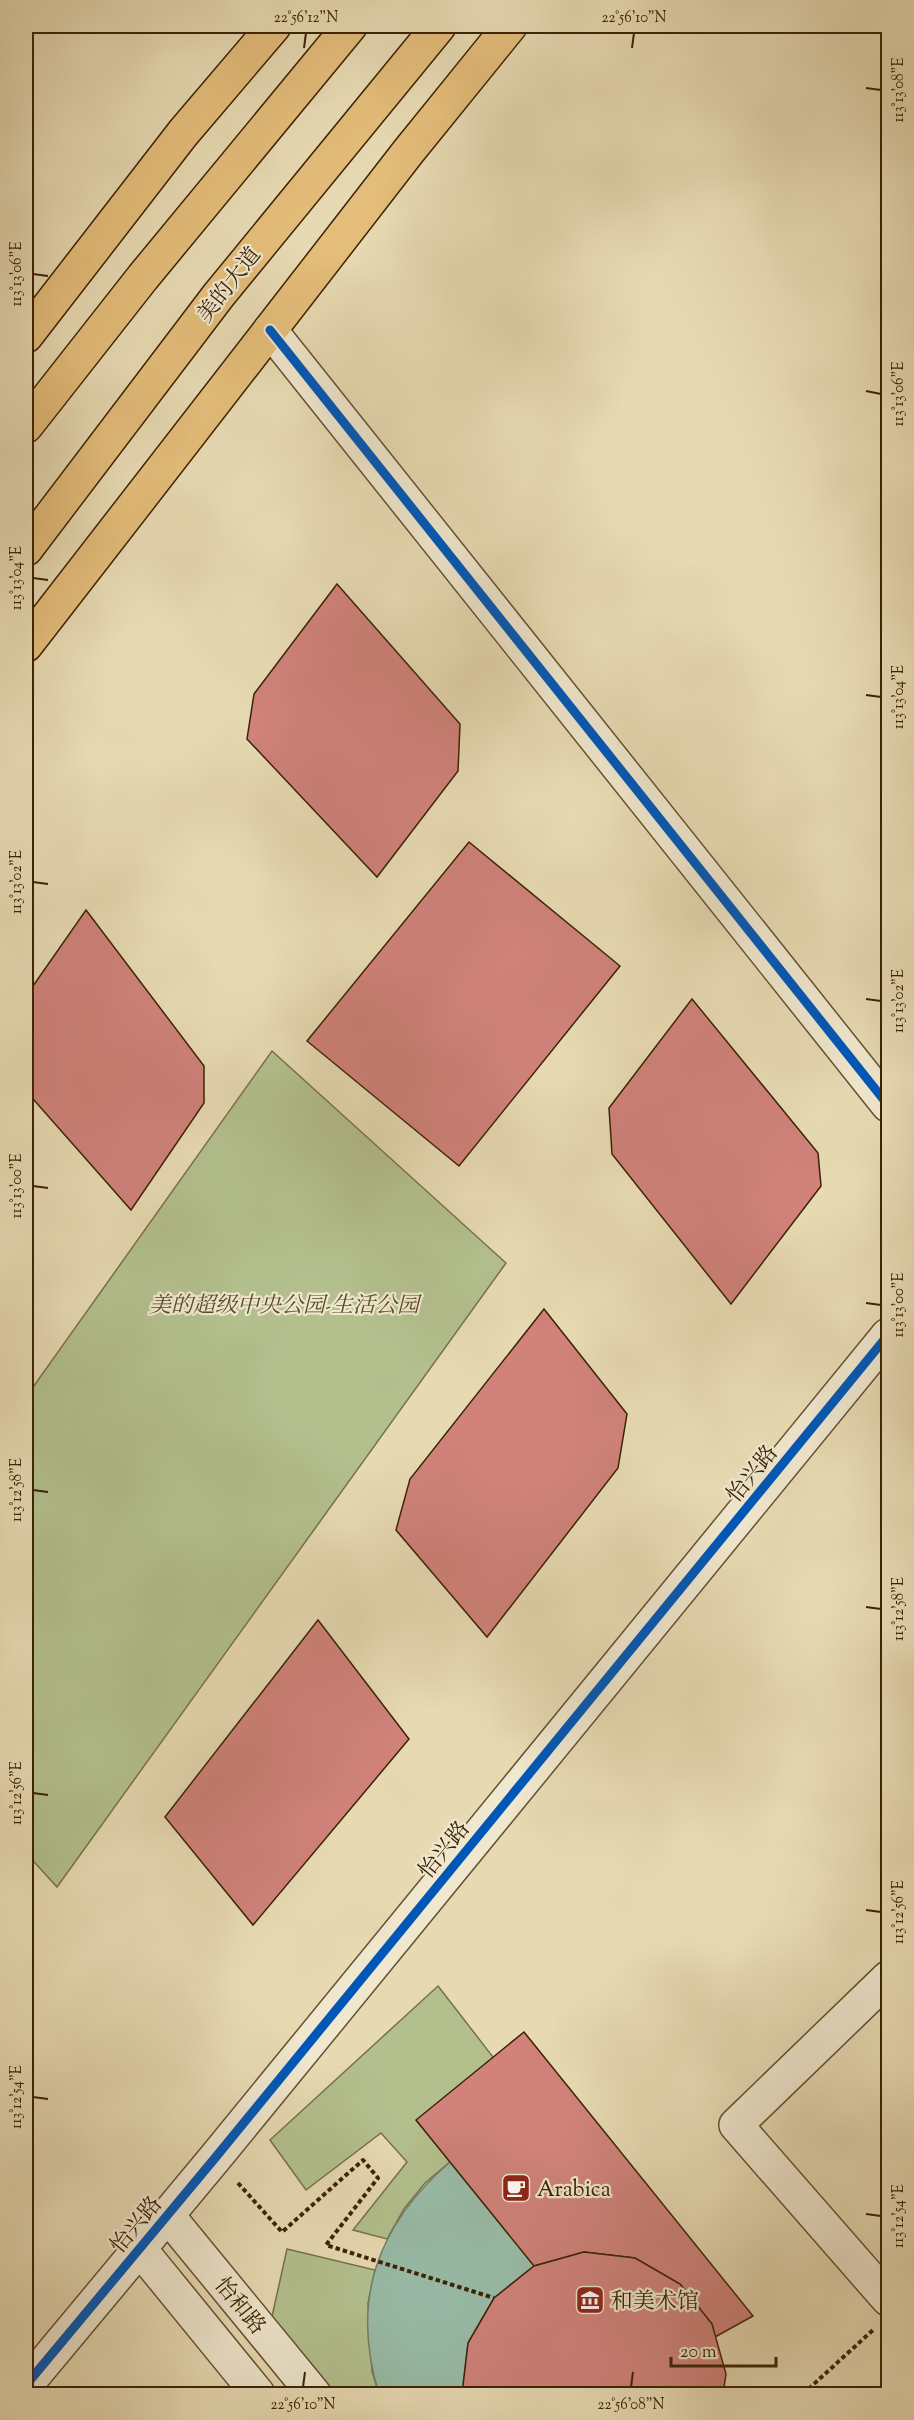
<svg xmlns="http://www.w3.org/2000/svg" width="914" height="2420" font-family="'Sorts Mill Goudy','Noto Serif SC',serif">
<style>
.green{fill:#b3c08e;stroke:#777148;stroke-width:1.5}
.water{fill:#98bba7;stroke:#737e65;stroke-width:1.5}
.building{fill:#d0827b;stroke:#3b2203;stroke-width:1.5}
.lines{fill:none;stroke-linecap:round;stroke-linejoin:round}
.minor-casing{stroke:#66502f;stroke-width:36}
.major-casing{stroke:#3b2203;stroke-width:36}
.path{stroke:#3b2203;stroke-width:4;stroke-dasharray:4.5 3;stroke-linecap:butt}
.minor{stroke:#efe7ce;stroke-width:33}
.major{stroke:#e4bd7a;stroke-width:33}
.cycleway-casing{stroke:#efe7ce;stroke-width:13}
.cycleway{stroke:#0057b8;stroke-width:9}
.ticks{fill:none;stroke:#3b2203;stroke-width:2}
.labels{text-anchor:middle;stroke-width:4.5;stroke-linejoin:round;paint-order:stroke}
.street-label{font-size:22px;fill:#3b2203;stroke:#efe7ce}
.park-label{font-size:22px;font-style:italic;fill:#594a26;stroke:#efe7ce}
.poi-label{font-size:22px;fill:#3b2203;stroke:#efe7ce;text-anchor:start}
.neatline{fill:none;stroke:#3b2203;stroke-width:2}
.ticks-label{font-size:15px;text-anchor:middle;fill:#3b2203}
</style>
<rect width="100%" height="100%" fill="#e7dab3"/>
<filter id="stains"><feTurbulence type="fractalNoise" baseFrequency=".00333" numOctaves="4"/><feColorMatrix values="0 0 0 0 .2 0 0 0 0 .09 0 0 0 0 .02 0 0 0 .5 -.17"/></filter>
<radialGradient id="worn" r=".72"><stop offset=".6" stop-color="#630" stop-opacity="0"/><stop offset="1" stop-color="#630" stop-opacity=".3"/></radialGradient>
<g class="green">
<polygon points="272,1051 506,1263 57,1887 26,1853 26,1397"/>
<polygon points="438,1986 493,2057 451,2161 425,2183 404,2209 387,2239 353,2230 407,2162 381,2133 306,2190 270,2140"/>
<polygon points="287,2249 375,2270 368,2303 372,2371 379,2394 329,2394 271,2321"/>
</g>
<path class="water" d="M 451,2161 L 534,2266 L 494,2298 L 468,2343 L 462,2394 L 379,2394 C 350,2300 377,2225 451,2161 Z"/>
<g class="building">
<polygon points="337,584 460,724 458,771 377,877 247,739 254,694"/>
<polygon points="469,842 620,966 459,1166 307,1041"/>
<polygon points="86,910 204,1066 204,1103 131,1210 26,1091 26,996"/>
<polygon points="692,999 818,1153 821,1186 731,1304 612,1154 609,1108"/>
<polygon points="544,1309 627,1414 618,1468 487,1637 396,1530 410,1479"/>
<polygon points="318,1620 409,1739 253,1925 165,1817"/>
<polygon points="524,2032 753,2316 715,2337 712,2324 680,2284 635,2258 584,2252 534,2266 416,2120"/>
<polygon points="584,2252 635,2258 680,2284 712,2324 726,2374 723,2394 462,2394 468,2343 494,2298 534,2266"/>
</g>
<g class="lines">
<g class="minor-casing">
<g id="minor">
<polyline points="270,330 888,1105"/>
<polyline points="888,1978 736,2125 888,2299"/>
<polyline points="168,2216 314,2394"/>
<polyline points="139,2248 258,2394"/>
<polyline points="26,2385 215,2158 888,1335"/>
</g>
</g>
<g class="major-casing">
<g id="major">
<polyline points="26,336 183,133 274,26"/>
<polyline points="26,426 143,277 350,26"/>
<polyline points="26,549 218,296 439,26"/>
<polyline points="26,645 408,152 510,26"/>
</g>
</g>
<g class="path">
<polyline points="238,2183 282,2232 363,2160 378,2178 326,2245 494,2298"/>
<polyline points="803,2394 873,2330"/>
</g>
<use href="#minor" class="minor"/>
<use href="#major" class="major"/>
<g class="cycleway-casing">
<g id="cycleway">
<polyline points="270,330 888,1105"/>
<polyline points="26,2385 215,2158 888,1335"/>
</g>
</g>
<use href="#cycleway" class="cycleway"/>
</g>
<path class="ticks" d="M 304,48 L 306,33M 632,48 L 634,33M 866,88 L 881,90M 33,274 L 48,276M 866,391 L 881,394M 33,578 L 48,580M 866,695 L 881,697M 33,882 L 48,884M 866,999 L 881,1001M 33,1186 L 48,1188M 866,1303 L 881,1305M 33,1490 L 48,1492M 866,1607 L 881,1609M 33,1793 L 48,1795M 866,1910 L 881,1912M 33,2097 L 48,2099M 866,2214 L 881,2216M 303,2387 L 305,2372M 631,2387 L 633,2372"/>
<defs>
<g id="cafe-square" transform="scale(1.5)"><rect x="-9" y="-9" width="18" height="18" rx="4" fill="#8f2418" stroke="#efe7ce"/><path d="M-5.5-4.5H6V0H3Q3 3.5 0 3.5H-2.5Q-5.5 3.5-5.5 0ZM3-3.2v2h1.7v-2ZM-6 4.5H4V6H-6Z" fill="#fff"/></g>
<g id="museum-square" transform="scale(1.5)"><rect x="-9" y="-9" width="18" height="18" rx="4" fill="#8f2418" stroke="#efe7ce"/><path d="M0-6L6-3V-2H-6V-3ZM-5-1h2V3h-2ZM-1-1h2V3h-2ZM3-1h2V3H3ZM-6 4H6V6H-6Z" fill="#fff"/></g>
</defs>
<g fill-rule="evenodd">
<use href="#cafe-square" x="516" y="2188"/>
<use href="#museum-square" x="590" y="2300"/>
</g>
<g class="labels">
<g class="street-label">
<text transform="translate(228 284) rotate(-52)" y="8">美的大道</text>
<text transform="translate(751 1473) rotate(-51)" y="8">怡兴路</text>
<text transform="translate(443 1849) rotate(-51)" y="8">怡兴路</text>
<text transform="translate(135 2224) rotate(-50)" y="8">怡兴路</text>
<text transform="translate(241 2305) rotate(51)" y="8">怡和路</text>
</g>
<g class="park-label">
<text x="284" y="1312">美的超级中央公园-生活公园</text>
</g>
<g class="poi-label">
<text x="537" y="2196">Arabica</text>
<text x="611" y="2308">和美术馆</text>
</g>
</g>
<rect width="914" height="2420" fill="none" stroke="#e7dab3" stroke-width="66"/>
<path d="M671 2357v9h105v-9" fill="none" stroke="#3b2203" stroke-width="3"/>
<text x="680" y="2357" font-size="18" fill="#3b2203" stroke="#efe7ce" stroke-width="4.5" paint-order="stroke">20 m</text>
<rect x="33" y="33" width="848" height="2354" class="neatline"/>
<g class="ticks-label">
<text x="306" y="22">22°56'12"N</text>
<text x="634" y="22">22°56'10"N</text>
<text transform="translate(898 90) rotate(-90)" y="5">113°13'08"E</text>
<text transform="translate(16 274) rotate(-90)" y="5">113°13'06"E</text>
<text transform="translate(898 394) rotate(-90)" y="5">113°13'06"E</text>
<text transform="translate(16 578) rotate(-90)" y="5">113°13'04"E</text>
<text transform="translate(898 697) rotate(-90)" y="5">113°13'04"E</text>
<text transform="translate(16 882) rotate(-90)" y="5">113°13'02"E</text>
<text transform="translate(898 1001) rotate(-90)" y="5">113°13'02"E</text>
<text transform="translate(16 1186) rotate(-90)" y="5">113°13'00"E</text>
<text transform="translate(898 1305) rotate(-90)" y="5">113°13'00"E</text>
<text transform="translate(16 1490) rotate(-90)" y="5">113°12'58"E</text>
<text transform="translate(898 1609) rotate(-90)" y="5">113°12'58"E</text>
<text transform="translate(16 1793) rotate(-90)" y="5">113°12'56"E</text>
<text transform="translate(898 1912) rotate(-90)" y="5">113°12'56"E</text>
<text transform="translate(16 2097) rotate(-90)" y="5">113°12'54"E</text>
<text transform="translate(898 2216) rotate(-90)" y="5">113°12'54"E</text>
<text x="303" y="2409">22°56'10"N</text>
<text x="631" y="2409">22°56'08"N</text>
</g>
<rect width="100%" height="100%" filter="url(#stains)"/>
<rect width="100%" height="100%" fill="url(#worn)"/>
</svg>
